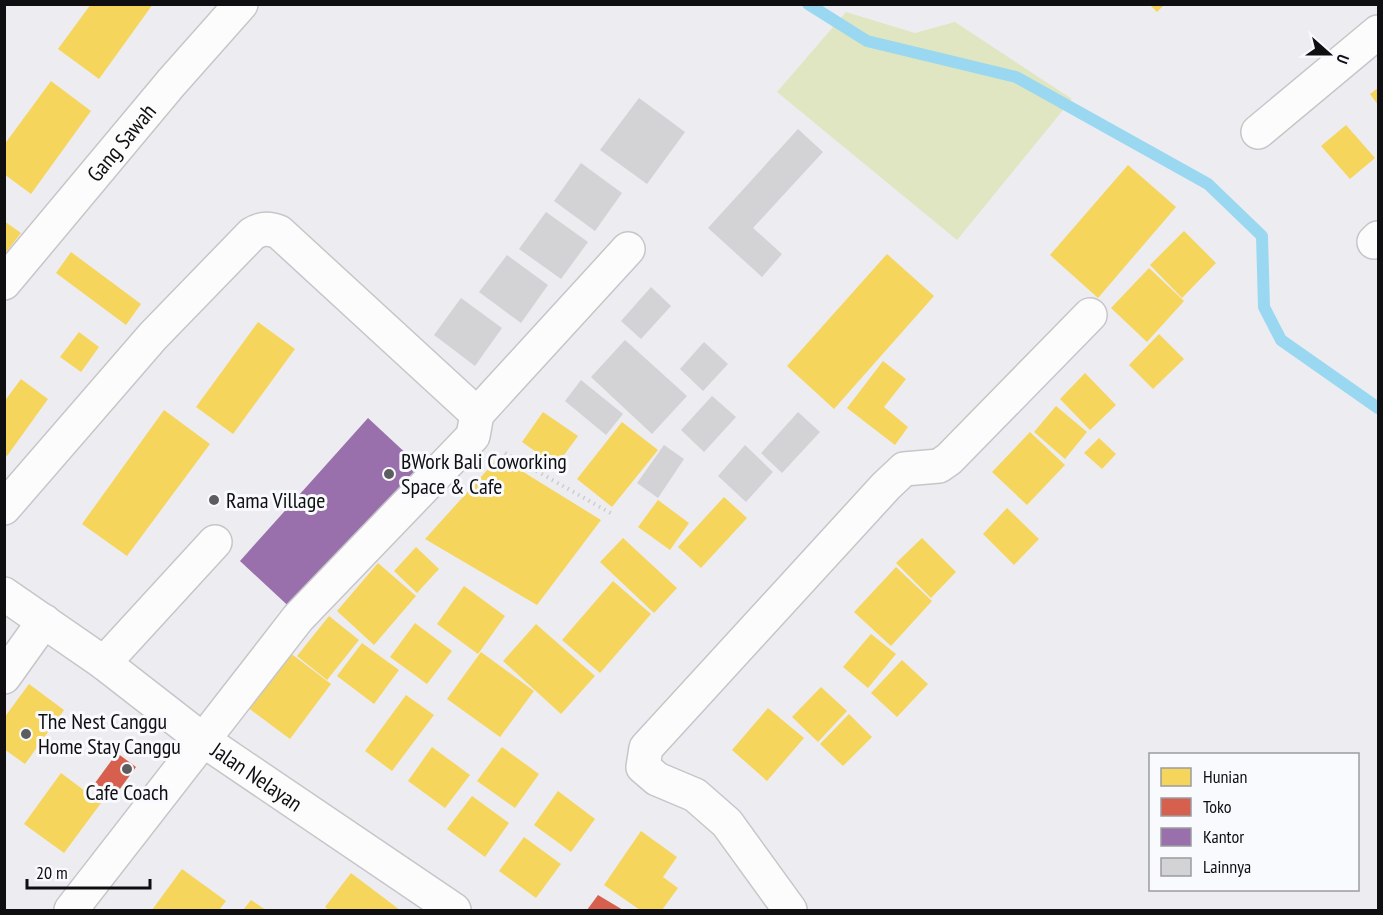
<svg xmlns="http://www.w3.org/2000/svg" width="1383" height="915" font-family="'PT Sans Narrow',sans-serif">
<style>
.green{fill:#e0e6c1}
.homes{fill:#f6d55c}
.shops{fill:#d6604d}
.offices{fill:#9970ab}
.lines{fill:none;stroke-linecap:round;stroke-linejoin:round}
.stream{stroke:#9ad8f1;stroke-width:12}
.building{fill:#d3d3d5}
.minor-casing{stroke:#c6c6c9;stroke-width:36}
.path{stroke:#cdcdcd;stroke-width:4;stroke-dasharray:1.5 4.5;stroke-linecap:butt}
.minor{stroke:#fcfcfd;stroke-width:33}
.poi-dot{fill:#5d5d5f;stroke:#f9fafe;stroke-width:2}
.labels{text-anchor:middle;stroke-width:6;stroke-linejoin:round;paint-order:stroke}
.street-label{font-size:22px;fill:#0f0f11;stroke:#f9fafe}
.poi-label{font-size:22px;fill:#0f0f11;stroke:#f9fafe;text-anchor:start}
</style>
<rect width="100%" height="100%" fill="#ededf1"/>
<polygon class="green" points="846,12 915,33 955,22 1072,99 957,240 777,92"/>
<g class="homes">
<polygon points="91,4 153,4 99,79 58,49"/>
<polygon points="1149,4 1165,4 1157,12"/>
<polygon points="51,81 91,111 31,194 4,174 4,145"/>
<polygon points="1378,88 1378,105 1370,94"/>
<polygon points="1346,125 1375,158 1350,179 1321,146"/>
<polygon points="1128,165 1176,207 1098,298 1050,255"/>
<polygon points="4,221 21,233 4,255"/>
<polygon points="1184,231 1216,263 1182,298 1150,265"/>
<polygon points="71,252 141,304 126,325 56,273"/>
<polygon points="887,254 934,296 834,409 787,366"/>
<polygon points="1149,268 1184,301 1147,342 1111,308"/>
<polygon points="258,322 295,349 233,434 196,407"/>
<polygon points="79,332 99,347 81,372 60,357"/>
<polygon points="1159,334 1184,359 1153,389 1129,365"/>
<polygon points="883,361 906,379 884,407 908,427 895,445 847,408"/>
<polygon points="1085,373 1116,405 1090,430 1060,399"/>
<polygon points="21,379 48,399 7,456 4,454 4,402"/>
<polygon points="1056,406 1087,432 1065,459 1034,432"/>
<polygon points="164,410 210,444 127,556 82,524"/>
<polygon points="543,412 578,436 556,466 522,442"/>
<polygon points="622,422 658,450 612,507 577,479"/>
<polygon points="1030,432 1065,465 1027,505 992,472"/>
<polygon points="1099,438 1116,454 1102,469 1084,453"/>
<polygon points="499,457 601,520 537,605 425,539"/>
<polygon points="724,497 747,518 701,568 678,547"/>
<polygon points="658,500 689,523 670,550 638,527"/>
<polygon points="1007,508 1039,539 1014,565 983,534"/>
<polygon points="623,538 677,588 654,613 600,562"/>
<polygon points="922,538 956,572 931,598 896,563"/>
<polygon points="416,547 439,569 417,593 394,571"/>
<polygon points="378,563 416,596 374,645 337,611"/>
<polygon points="896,567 932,601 891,646 854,612"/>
<polygon points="613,581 651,614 600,673 562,640"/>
<polygon points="464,586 505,616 478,654 437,624"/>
<polygon points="329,616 359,640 327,680 297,656"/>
<polygon points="415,623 452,651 427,684 390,657"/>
<polygon points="536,624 595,676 561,714 503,661"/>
<polygon points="871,634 896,654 868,688 843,667"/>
<polygon points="362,643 399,670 374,704 337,676"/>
<polygon points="289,652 331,684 290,739 247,707"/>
<polygon points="481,652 534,691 500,737 447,699"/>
<polygon points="902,660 928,684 897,717 871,693"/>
<polygon points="29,684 64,710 25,764 4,749 4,718"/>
<polygon points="821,687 847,711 818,742 792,717"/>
<polygon points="406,695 434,715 392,771 365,751"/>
<polygon points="768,708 804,738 767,781 732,750"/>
<polygon points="849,714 872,737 843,766 820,744"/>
<polygon points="432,747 470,775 445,808 408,781"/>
<polygon points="502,747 539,774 515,808 477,781"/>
<polygon points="61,773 101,803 64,853 24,824"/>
<polygon points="558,791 595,819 571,852 534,825"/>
<polygon points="472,796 509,823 485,857 447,829"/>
<polygon points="641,831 677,857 663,877 678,888 662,910 640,910 604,885"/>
<polygon points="524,837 561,864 536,898 499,871"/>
<polygon points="182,869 226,901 219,910 152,910"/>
<polygon points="351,873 400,910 329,910 325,907"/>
<polygon points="251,900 266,910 243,910"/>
</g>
<g class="shops">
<polygon points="117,753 136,767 114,797 95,783"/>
<polygon points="598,895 623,910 587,910"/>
</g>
<polygon class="offices" points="368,418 425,471 297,614 240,561"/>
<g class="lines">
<polyline class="stream" points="808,4 867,41 1016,77 1208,184 1262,236 1264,307 1281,340 1378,408"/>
</g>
<g class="building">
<polygon points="639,98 685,132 647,184 600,150"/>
<polygon points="798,129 823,152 753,228 782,254 762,277 708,228"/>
<polygon points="581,163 622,193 595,231 554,201"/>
<polygon points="546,212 588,242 561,279 519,249"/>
<polygon points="507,255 548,285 521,323 479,292"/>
<polygon points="651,287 671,306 641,339 621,321"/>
<polygon points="461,298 502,328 475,366 434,335"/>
<polygon points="625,340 687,396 652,434 591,377"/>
<polygon points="704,342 728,364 703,391 680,369"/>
<polygon points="581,380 623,414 606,435 565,401"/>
<polygon points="712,396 736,417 704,452 681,430"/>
<polygon points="798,412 820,432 782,473 761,453"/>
<polygon points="664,445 684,459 658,498 637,483"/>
<polygon points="745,445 773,472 746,502 718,476"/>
</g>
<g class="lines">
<g class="minor-casing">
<g id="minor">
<polyline points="1258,132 1378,32"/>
<polyline points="1374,242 1378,238"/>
<path id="s1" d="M 4,283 L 171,83 L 241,4"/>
<path d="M 4,508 L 153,336 L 252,234 C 261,228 269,228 279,232 L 477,414"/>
<path id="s2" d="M 4,594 L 104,663 L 203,740 L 454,910"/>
<polyline points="104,663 215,542"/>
<polyline points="4,677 44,621"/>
<polyline points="71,910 298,618 473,436 477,414 628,249"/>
<polyline points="790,910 727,823 695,795 657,779 643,767 646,748 886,486 904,469 939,466 949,459 1090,315"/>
</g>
</g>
<polyline class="path" points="505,453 614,515"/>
<use href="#minor" class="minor"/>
</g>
<g class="poi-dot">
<circle cx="389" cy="474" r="6"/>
<circle cx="214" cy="500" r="6"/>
<circle cx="26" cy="734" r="6"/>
<circle cx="127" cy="769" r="6"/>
</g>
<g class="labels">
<g class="street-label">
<text dy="8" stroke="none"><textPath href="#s1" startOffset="183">Gang Sawah</textPath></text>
<text dy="8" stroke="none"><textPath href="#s2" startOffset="312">Jalan Nelayan</textPath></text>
</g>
<g class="poi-label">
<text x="401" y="469">BWork Bali Coworking<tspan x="401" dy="25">Space &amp; Cafe</tspan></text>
<text x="226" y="508">Rama Village</text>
<text x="38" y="729">The Nest Canggu<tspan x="38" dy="25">Home Stay Canggu</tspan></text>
<text x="127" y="800" text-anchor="middle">Cafe Coach</text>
</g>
</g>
<rect width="1383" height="915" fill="none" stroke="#0f0f11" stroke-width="12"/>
<rect x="1149" y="753" width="210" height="138" fill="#f9fafe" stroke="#9b9c9f" stroke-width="1.5"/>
<rect x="1161" y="768" width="30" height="18" fill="#f6d55c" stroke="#9b9c9f" stroke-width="1.5"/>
<text x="1203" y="783" font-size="18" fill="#0f0f11">Hunian</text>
<rect x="1161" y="798" width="30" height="18" fill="#d6604d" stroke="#9b9c9f" stroke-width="1.5"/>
<text x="1203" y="813" font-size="18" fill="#0f0f11">Toko</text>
<rect x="1161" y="828" width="30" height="18" fill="#9970ab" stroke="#9b9c9f" stroke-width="1.5"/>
<text x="1203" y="843" font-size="18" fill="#0f0f11">Kantor</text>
<rect x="1161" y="858" width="30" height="18" fill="#d3d3d5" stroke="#9b9c9f" stroke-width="1.5"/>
<text x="1203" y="873" font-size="18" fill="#0f0f11">Lainnya</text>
<g transform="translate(1329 54) rotate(111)" stroke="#f9fafe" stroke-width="4.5" paint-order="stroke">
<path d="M0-4.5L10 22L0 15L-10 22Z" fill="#0f0f11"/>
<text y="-9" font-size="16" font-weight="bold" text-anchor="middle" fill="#0f0f11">U</text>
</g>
<path d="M27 879v9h123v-9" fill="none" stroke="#0f0f11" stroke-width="3"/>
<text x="36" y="879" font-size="18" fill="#0f0f11" stroke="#f9fafe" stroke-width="4.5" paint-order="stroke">20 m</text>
</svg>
